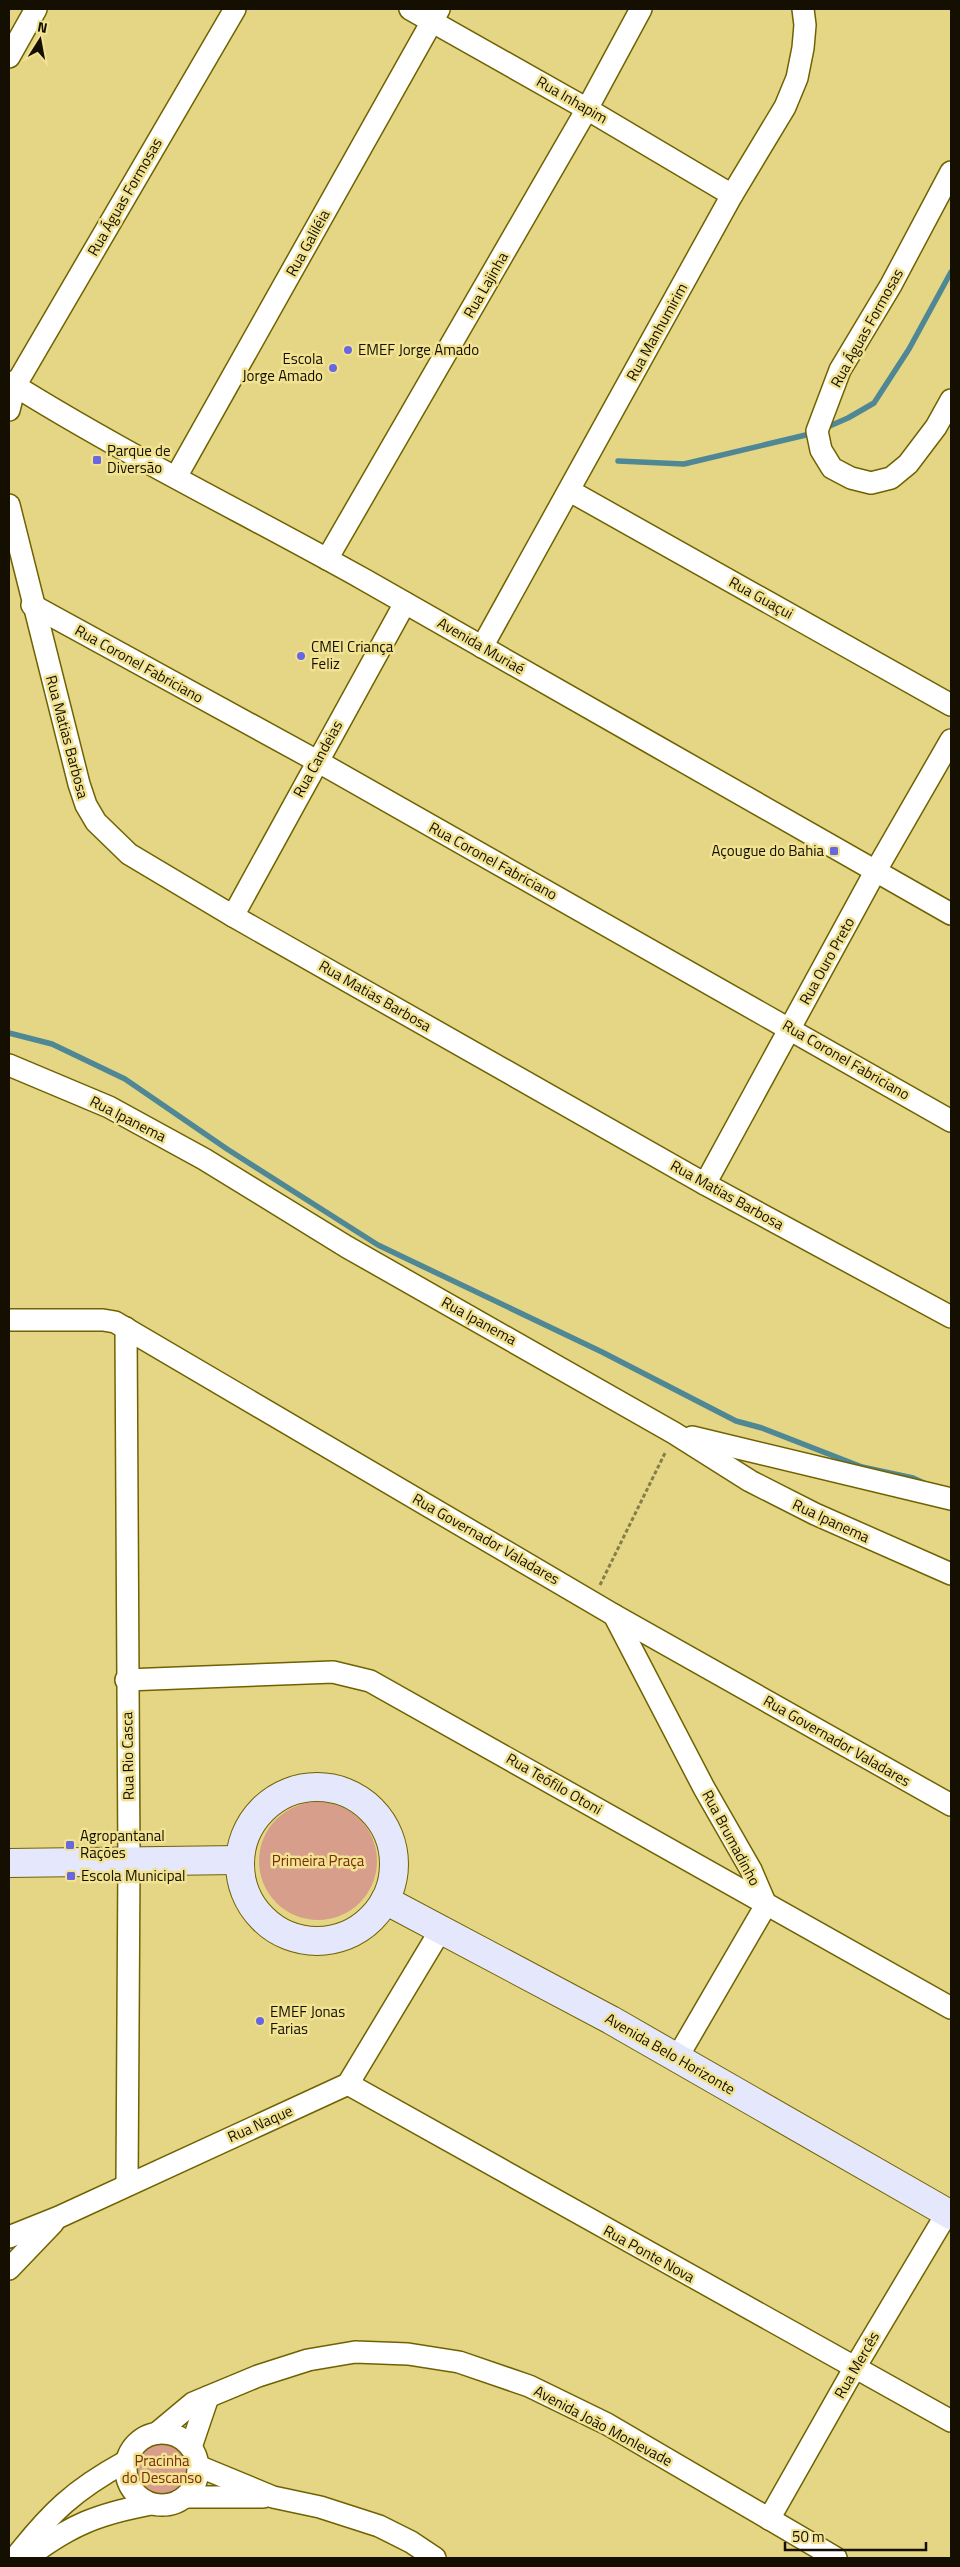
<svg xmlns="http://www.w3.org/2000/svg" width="960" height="2567" font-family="'Titillium Web',sans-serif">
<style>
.green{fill:#d79e8b}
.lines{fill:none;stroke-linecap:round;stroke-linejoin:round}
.stream{stroke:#508794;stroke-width:5.5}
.street-casing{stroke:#706200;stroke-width:24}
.secondary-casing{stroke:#706200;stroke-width:30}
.path{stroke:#877d49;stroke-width:3;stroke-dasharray:4 2.5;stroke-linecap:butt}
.street{stroke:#fff;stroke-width:21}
.secondary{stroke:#e5e7fd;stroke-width:28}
.poi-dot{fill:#6867e0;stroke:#f1e392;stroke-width:2}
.labels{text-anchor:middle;stroke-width:5;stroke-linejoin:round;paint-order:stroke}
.street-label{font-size:15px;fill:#140f00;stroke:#f1e392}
.poi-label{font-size:15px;fill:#140f00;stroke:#f1e392;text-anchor:start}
.park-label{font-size:15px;fill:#7a2b0b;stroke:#f1e392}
</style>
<rect width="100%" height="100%" fill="#e4d685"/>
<g class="green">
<circle cx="318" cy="1861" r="59"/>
<circle cx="162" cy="2469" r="29"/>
</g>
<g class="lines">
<g class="stream">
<polyline points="825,428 848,418 874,403 909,349 951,272"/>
<polyline points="618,461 684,464 810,434"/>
<polyline points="9,1033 52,1044 125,1079 227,1149 378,1245 602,1352 736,1421 762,1428 862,1467 913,1478 924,1483"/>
</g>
<g class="street-casing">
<g id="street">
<polyline points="410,9 587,109 732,195"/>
<polyline points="9,57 36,9"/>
<polyline points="951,172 891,285 840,370 817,431 821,450 832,468 851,478 871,483 891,478 908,464 936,427 951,400"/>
<path d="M 9,382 C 124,454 247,514 365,580 C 561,690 755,804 951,914"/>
<polyline points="9,410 15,386 235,9"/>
<polyline points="176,477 439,9"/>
<polyline points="570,491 951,705"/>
<polyline points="9,505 79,784 86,805 96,822 129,854 233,916 705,1184 951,1317"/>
<polyline points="327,559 587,109 641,9"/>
<polyline points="32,605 317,761 951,1121"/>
<polyline points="482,647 732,195 785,107 797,78 803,48 805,25 803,9"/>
<polyline points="233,916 405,603"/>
<polyline points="9,1065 109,1107 204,1159 347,1247 674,1433 750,1481 815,1514 951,1574"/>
<polyline points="705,1184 875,872 951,740"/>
<polyline points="9,1320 103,1320 115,1322 614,1615 951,1805"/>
<polyline points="126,1328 129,1862 127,2185"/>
<polyline points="692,1437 951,1499"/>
<polyline points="614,1615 704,1788 751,1870 766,1905 677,2058"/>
<polyline points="126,1680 333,1672 370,1681 951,2008"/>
<polyline points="348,2084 951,2421"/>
<polyline points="9,2237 59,2217 348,2084 440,1931"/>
<polyline points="9,2269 53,2223"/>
<circle cx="162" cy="2469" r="36"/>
<polyline points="157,2433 193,2403 258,2376 308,2360 355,2352 408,2354 459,2362 529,2386 607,2424 836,2558"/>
<polyline points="191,2447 208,2397"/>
<polyline points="198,2466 273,2497 320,2507 379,2526 411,2542 435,2558"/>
<polyline points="186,2497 263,2497"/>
<polyline points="769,2519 854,2369 947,2213"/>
<path d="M 15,2558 C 51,2512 74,2490 125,2462"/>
<path d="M 27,2558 C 70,2525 98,2514 151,2504"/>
</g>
</g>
<g class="secondary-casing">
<g id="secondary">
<circle cx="317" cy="1864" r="77"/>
<polyline points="9,1863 239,1860"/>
<polyline points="385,1900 611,2020 951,2215"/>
</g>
</g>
<polyline class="path" points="600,1585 666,1451"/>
<use href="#street" class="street"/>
<use href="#secondary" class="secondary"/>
</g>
<g class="poi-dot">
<circle cx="348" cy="350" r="5"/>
<circle cx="333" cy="368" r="5"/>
<rect x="92" y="455" width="10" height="10" rx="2.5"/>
<circle cx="301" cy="656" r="5"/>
<rect x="829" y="846" width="10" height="10" rx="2.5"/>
<rect x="65" y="1840" width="10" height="10" rx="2.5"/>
<rect x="66" y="1871" width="10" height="10" rx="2.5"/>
<circle cx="260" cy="2021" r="5"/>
</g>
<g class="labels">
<g class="street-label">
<text transform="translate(572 100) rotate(30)" y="5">Rua Inhapim</text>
<text transform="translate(125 197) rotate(-60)" y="5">Rua Águas Formosas</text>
<text transform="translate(308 243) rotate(-61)" y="5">Rua Galiléia</text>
<text transform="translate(486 285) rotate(-60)" y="5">Rua Lajinha</text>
<text transform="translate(867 328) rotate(-61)" y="5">Rua Águas Formosas</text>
<text transform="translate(657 332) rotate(-61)" y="5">Rua Manhumirim</text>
<text transform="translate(761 598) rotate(29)" y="5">Rua Guaçui</text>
<text transform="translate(481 646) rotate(30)" y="5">Avenida Muriaé</text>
<text transform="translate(139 664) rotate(29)" y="5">Rua Coronel Fabriciano</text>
<text transform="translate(67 737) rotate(75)" y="5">Rua Matias Barbosa</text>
<text transform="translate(318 759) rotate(-61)" y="5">Rua Candeias</text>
<text transform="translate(493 861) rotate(29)" y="5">Rua Coronel Fabriciano</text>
<text transform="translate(827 961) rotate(-61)" y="5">Rua Ouro Preto</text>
<text transform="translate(375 996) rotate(30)" y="5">Rua Matias Barbosa</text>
<text transform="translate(846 1060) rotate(30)" y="5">Rua Coronel Fabriciano</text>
<text transform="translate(128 1119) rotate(27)" y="5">Rua Ipanema</text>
<text transform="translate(727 1195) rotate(29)" y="5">Rua Matias Barbosa</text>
<text transform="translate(479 1321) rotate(29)" y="5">Rua Ipanema</text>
<text transform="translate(831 1521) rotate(25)" y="5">Rua Ipanema</text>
<text transform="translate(486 1539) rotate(30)" y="5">Rua Governador Valadares</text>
<text transform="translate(837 1741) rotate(30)" y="5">Rua Governador Valadares</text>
<text transform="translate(128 1756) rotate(-91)" y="5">Rua Rio Casca</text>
<text transform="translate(554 1784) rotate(30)" y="5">Rua Teófilo Otoni</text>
<text transform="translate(731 1838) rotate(62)" y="5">Rua Brumadinho</text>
<text transform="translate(670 2054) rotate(30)" y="5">Avenida Belo Horizonte</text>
<text transform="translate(260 2124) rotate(-24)" y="5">Rua Naque</text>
<text transform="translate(649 2254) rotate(29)" y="5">Rua Ponte Nova</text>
<text transform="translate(857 2365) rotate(-60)" y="5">Rua Mercês</text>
<text transform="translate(603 2426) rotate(28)" y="5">Avenida João Monlevade</text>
</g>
<g class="poi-label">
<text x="358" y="355">EMEF Jorge Amado</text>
<text x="323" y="364" text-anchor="end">Escola<tspan x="323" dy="17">Jorge Amado</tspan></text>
<text x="107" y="456">Parque de<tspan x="107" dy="17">Diversão</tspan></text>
<text x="311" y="652">CMEI Criança<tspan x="311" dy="17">Feliz</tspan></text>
<text x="824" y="856" text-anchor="end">Açougue do Bahia</text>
<text x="80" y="1841">Agropantanal<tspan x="80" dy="17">Rações</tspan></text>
<text x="81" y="1881">Escola Municipal</text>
<text x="270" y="2017">EMEF Jonas<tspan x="270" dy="17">Farias</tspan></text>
</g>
<g class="park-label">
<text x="318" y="1866">Primeira Praça</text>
<text x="162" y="2466">Pracinha<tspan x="162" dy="17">do Descanso</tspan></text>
</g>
</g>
<rect width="960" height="2567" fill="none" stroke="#140f00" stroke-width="20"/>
<g transform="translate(40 40) rotate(11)" stroke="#f1e392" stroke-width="4" paint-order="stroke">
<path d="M0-4L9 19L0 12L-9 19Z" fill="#140f00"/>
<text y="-8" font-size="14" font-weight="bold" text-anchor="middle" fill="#140f00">N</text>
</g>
<path d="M785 2542v8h141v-8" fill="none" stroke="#140f00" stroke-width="2.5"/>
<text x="792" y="2542" font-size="15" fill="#140f00" stroke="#f1e392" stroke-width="4" paint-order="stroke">50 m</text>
</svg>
